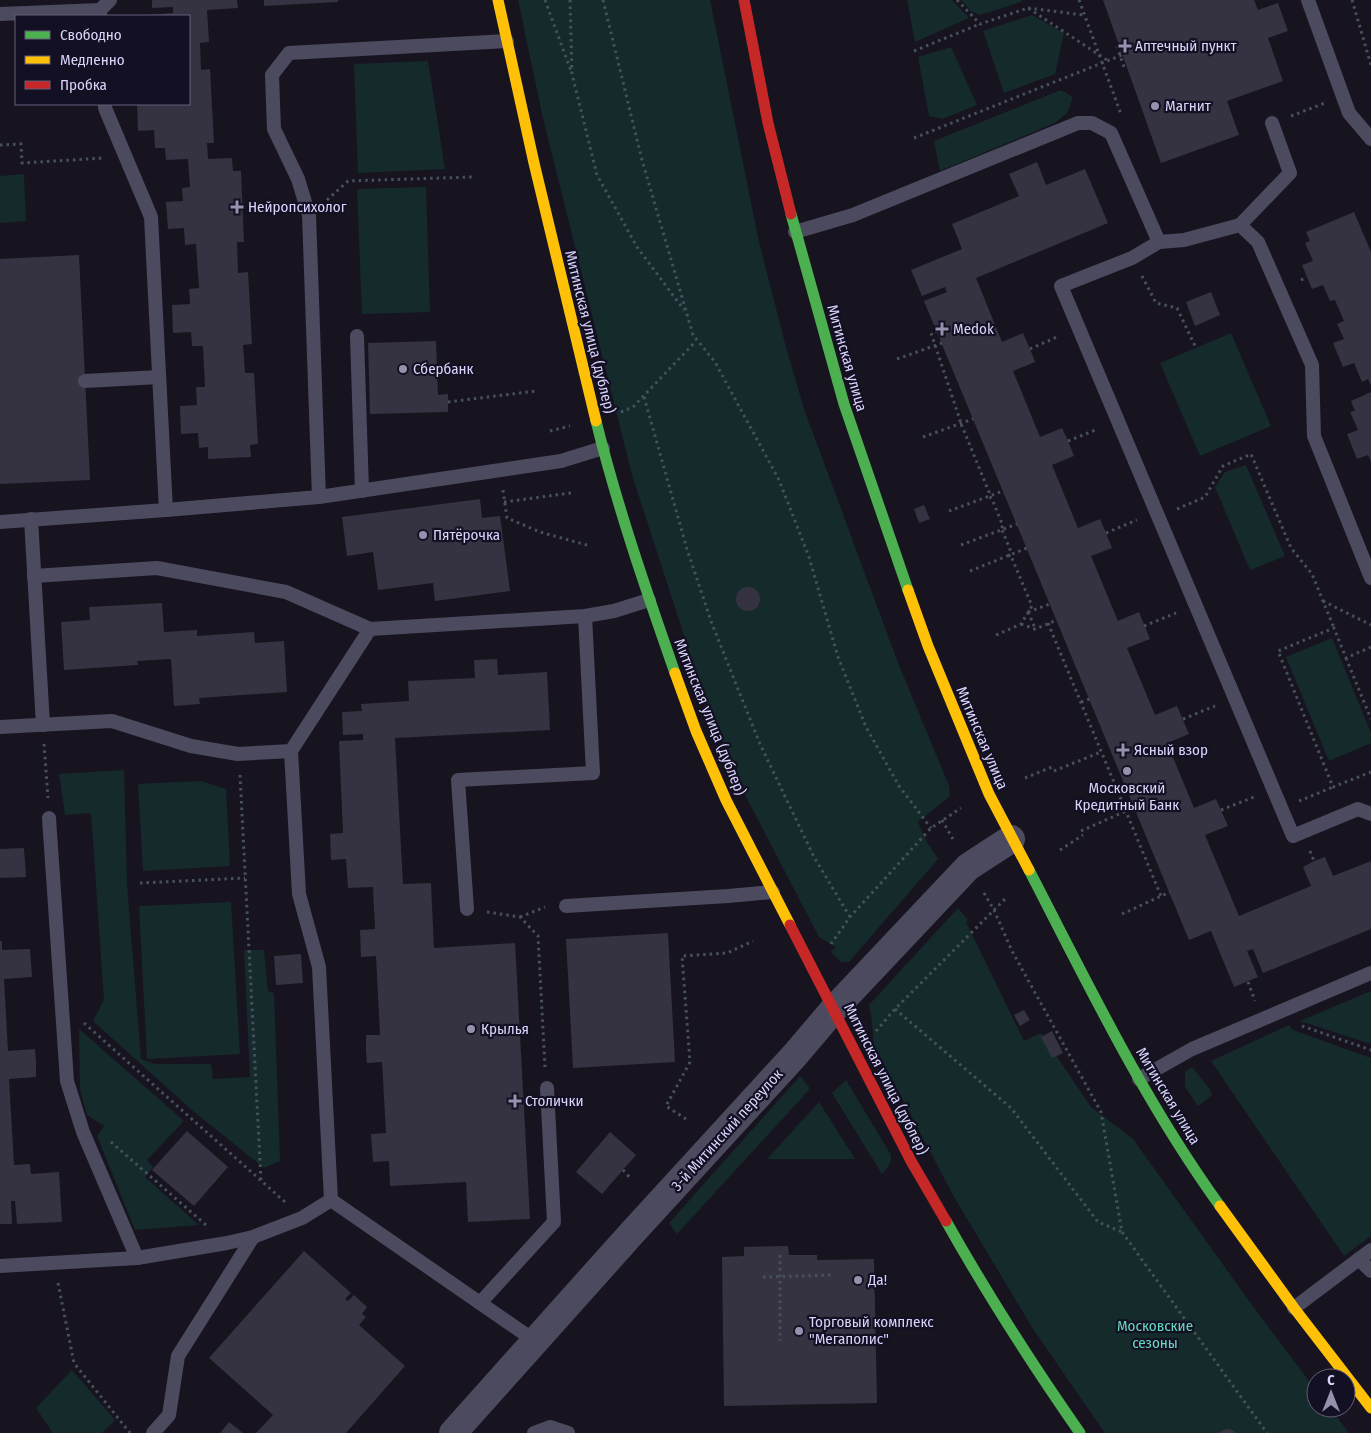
<svg xmlns="http://www.w3.org/2000/svg" width="1371" height="1433" font-family="'Fira Sans Condensed',sans-serif">
<style>
.green{fill:#142a2b}
.building{fill:#353241}
.lines{fill:none;stroke-linecap:round;stroke-linejoin:round}
.path{stroke:#47515e;stroke-width:3;stroke-dasharray:2.5 4;stroke-linecap:butt}
.lane{stroke:#4c4a5f;stroke-width:14}
.street{stroke:#4c4a5f;stroke-width:28}
.fast{stroke:#4caf50;stroke-width:11}
.slow{stroke:#ffc107;stroke-width:11}
.jam{stroke:#c62828;stroke-width:11}
.poi-dot{fill:#9691af;stroke:#141023;stroke-width:2}
.labels{text-anchor:middle;stroke-width:4.5;stroke-linejoin:round;paint-order:stroke}
.poi-label{font-size:15px;fill:#dbd5fc;stroke:#141023;text-anchor:start}
.street-label{font-size:15px;fill:#dbd5fc;stroke:#141023}
.park-label{font-size:15px;fill:#65d8bf;stroke:#141023}
</style>
<rect width="100%" height="100%" fill="#17141f"/>
<g class="green">
<polygon points="518,0 710,0 759,242 786,347 804,409 897,660 949,786 950,796 918,822 927,842 938,859 849,962 841,962 831,952 836,947 819,937 742,789 704,697 632,475 543,118"/>
<polygon points="907,0 952,0 969,18 915,42"/>
<polygon points="961,0 1022,0 1021,2 980,15 971,11"/>
<polygon points="1032,15 1064,33 1055,74 1004,93 983,31"/>
<polygon points="951,47 977,105 942,119 929,116 918,57"/>
<polygon points="428,61 445,169 358,173 354,64"/>
<polygon points="1061,90 1073,97 1067,113 1055,123 940,171 934,141"/>
<polygon points="24,174 26,221 0,223 0,176"/>
<polygon points="426,187 430,312 362,314 357,189"/>
<polygon points="1231,333 1271,426 1200,456 1160,363"/>
<polygon points="1246,465 1285,556 1250,570 1215,487 1225,472"/>
<polygon points="1332,638 1371,733 1371,743 1329,761 1286,657"/>
<polygon points="124,770 127,884 141,1059 155,1064 211,1064 213,1079 250,1077 244,950 264,950 268,991 274,993 280,1161 264,1168 193,1111 93,1021 104,1000 91,813 65,815 59,774"/>
<polygon points="201,781 226,789 230,866 143,871 138,784"/>
<polygon points="231,902 240,1054 147,1059 139,906"/>
<polygon points="958,908 968,920 966,922 1024,1041 1041,1033 1091,1107 1133,1139 1257,1312 1316,1390 1316,1408 1330,1408 1349,1433 1105,1433 1100,1426 1033,1329 954,1197 874,1045 871,1014 869,1005"/>
<polygon points="1371,991 1371,1044 1300,1021"/>
<polygon points="1289,1025 1293,1030 1371,1058 1371,1236 1344,1256 1211,1061"/>
<polygon points="79,1029 184,1121 147,1160 153,1167 145,1177 199,1225 135,1230 97,1136 104,1126 87,1115 80,1090"/>
<polygon points="1192,1067 1209,1088 1212,1095 1198,1106 1185,1087 1185,1072"/>
<polygon points="800,1076 809,1087 809,1090 677,1234 669,1223"/>
<path d="M 846,1080 L 891,1155 C 892,1163 887,1168 882,1174 L 832,1093 Z"/>
<polygon points="819,1102 855,1159 767,1159"/>
<polygon points="72,1370 115,1420 102,1433 53,1433 36,1408"/>
</g>
<g class="building">
<polygon points="152,0 237,0 238,8 207,10 209,42 200,43 201,70 210,69 214,143 207,143 208,159 232,158 233,171 241,171 244,242 237,242 238,273 248,272 252,344 243,345 245,373 254,373 258,444 250,445 251,457 208,459 208,447 199,448 198,433 181,434 180,406 197,405 196,387 205,387 203,346 192,346 191,332 173,333 172,305 190,304 189,289 199,288 196,244 185,245 184,228 168,229 166,202 183,201 182,188 190,187 188,159 166,160 165,148 155,148 154,130 138,131 137,105 189,104 189,16 148,16 148,15 173,13 173,7 152,8"/>
<polygon points="264,0 338,0 338,2 264,6"/>
<polygon points="1103,0 1254,0 1258,10 1278,3 1288,31 1268,38 1283,81 1227,101 1239,135 1161,163"/>
<polygon points="1037,162 1046,185 1085,169 1108,223 976,278 1002,342 1023,333 1030,349 1035,362 1013,371 1040,437 1062,428 1068,441 1074,456 1052,465 1078,528 1100,519 1106,533 1112,548 1091,556 1118,621 1139,612 1150,639 1127,648 1155,715 1177,706 1189,734 1167,743 1194,808 1216,799 1228,826 1205,835 1239,916 1311,886 1303,867 1314,861 1325,857 1333,876 1371,861 1371,929 1263,973 1253,949 1247,951 1258,977 1234,987 1211,931 1189,940 924,301 947,292 945,287 922,296 911,270 962,249 952,224 1019,196 1009,174"/>
<polygon points="1354,212 1371,252 1371,386 1368,379 1362,382 1354,363 1343,367 1333,343 1344,339 1337,324 1344,321 1335,300 1330,301 1323,285 1312,289 1302,265 1313,261 1305,243 1310,241 1306,232"/>
<polygon points="79,255 90,480 0,484 0,259"/>
<polygon points="1211,292 1220,315 1195,326 1186,302"/>
<polygon points="436,341 438,395 448,394 448,412 370,414 368,343"/>
<polygon points="1371,392 1371,462 1368,455 1357,459 1347,434 1358,430 1350,412 1355,411 1351,401"/>
<polygon points="480,499 482,518 500,516 510,591 435,601 433,583 378,590 373,552 347,556 342,517"/>
<polygon points="924,505 930,519 919,523 914,509"/>
<circle cx="748" cy="599" r="12"/>
<polygon points="162,603 164,632 197,630 197,636 254,632 255,643 284,641 287,692 199,698 200,704 174,706 171,659 137,661 138,665 64,670 61,622 90,620 89,607"/>
<polygon points="497,659 498,675 547,672 550,730 395,738 403,884 431,883 434,948 515,943 530,1219 468,1222 466,1182 390,1186 389,1161 373,1162 371,1134 386,1133 382,1062 367,1063 366,1051 366,1035 380,1035 376,956 361,957 360,930 375,929 373,887 348,888 346,859 331,860 330,834 343,833 339,741 363,740 363,734 343,735 342,712 362,711 361,704 409,701 408,681 475,678 474,660"/>
<polygon points="24,848 26,877 0,878 0,849"/>
<polygon points="668,933 675,1062 573,1068 566,939"/>
<polygon points="0,941 2,941 2,950 30,949 32,977 4,979 8,1051 35,1049 36,1063 36,1077 9,1079 14,1165 30,1164 31,1174 59,1172 62,1222 17,1224 15,1201 11,1201 12,1224 0,1224"/>
<polygon points="301,954 303,983 276,985 274,956"/>
<polygon points="1024,1010 1030,1020 1020,1026 1014,1015"/>
<polygon points="1052,1031 1063,1053 1052,1058 1041,1037"/>
<polygon points="187,1131 228,1167 194,1206 152,1170"/>
<polygon points="610,1132 636,1155 602,1194 576,1172"/>
<polygon points="788,1246 789,1255 817,1255 817,1260 874,1259 877,1403 724,1406 722,1257 744,1256 744,1247"/>
<polygon points="304,1251 351,1293 345,1299 348,1301 354,1295 367,1307 362,1314 366,1317 359,1325 405,1366 346,1433 256,1433 273,1415 209,1358"/>
<polygon points="229,1422 243,1433 220,1433"/>
<polygon points="1226,1429 1231,1429 1236,1433 1218,1433"/>
</g>
<g class="lines">
<g class="path">
<polyline points="545,0 571,71"/>
<polyline points="570,0 572,74 597,175 637,247 684,310"/>
<polyline points="603,0 642,160 693,335 715,362 779,480 809,557 838,657 866,727 899,786 931,828"/>
<polyline points="957,0 980,24 1028,8 1107,60"/>
<polyline points="1079,0 1121,114"/>
<polyline points="1352,0 1371,65"/>
<polyline points="1028,8 1084,15"/>
<polyline points="1117,46 1124,67"/>
<polyline points="914,51 980,24"/>
<polyline points="1291,116 1325,103"/>
<polyline points="914,138 1122,55"/>
<polyline points="0,145 21,144 22,163 104,158"/>
<polyline points="327,200 348,181 472,177"/>
<polyline points="1142,276 1156,303 1177,308 1196,348"/>
<polyline points="1301,280 1307,277"/>
<polyline points="937,331 931,333 960,420 959,424 962,426 989,492 989,496 992,499 1003,526 1000,529 1003,532 1011,552 1009,556 1011,556 1032,606 1021,624 994,636"/>
<polyline points="1030,349 1059,336"/>
<polyline points="897,359 942,343"/>
<polyline points="644,397 687,549 712,624 760,744 814,857 850,917"/>
<polyline points="448,402 536,391"/>
<polyline points="621,412 633,407 696,341"/>
<polyline points="550,431 570,426"/>
<polyline points="923,437 973,419"/>
<polyline points="1068,441 1098,429"/>
<polyline points="503,490 507,518 540,532 590,546"/>
<polyline points="504,502 571,493"/>
<polyline points="1177,509 1205,497 1223,466 1251,454 1291,548 1312,574 1334,628"/>
<polyline points="949,511 1003,491"/>
<polyline points="1106,533 1137,520"/>
<polyline points="961,545 1017,524"/>
<polyline points="970,571 1027,548"/>
<polyline points="1323,601 1371,625"/>
<polyline points="1028,612 1050,604"/>
<polyline points="1028,612 1035,628"/>
<polyline points="1048,623 1161,896"/>
<polyline points="1021,624 1035,629 1057,620"/>
<polyline points="1144,626 1176,613"/>
<polyline points="1371,647 1346,658 1334,628 1278,651 1333,787 1371,772"/>
<polyline points="1346,658 1371,719"/>
<polyline points="1081,702 1090,699"/>
<polyline points="1183,719 1215,706"/>
<polyline points="44,744 48,798"/>
<polyline points="1054,771 1101,752"/>
<polyline points="240,775 261,1181"/>
<polyline points="1025,778 1052,767"/>
<polyline points="1299,801 1333,787"/>
<polyline points="1221,810 1254,797"/>
<polyline points="942,820 954,841"/>
<polyline points="1081,831 1126,811"/>
<polyline points="1060,850 1083,835"/>
<polyline points="1310,851 1314,861"/>
<polyline points="140,883 245,878"/>
<polyline points="984,893 994,910 1012,951 1101,1112 1122,1232 1267,1433"/>
<polyline points="487,912 520,917 538,936 545,1067"/>
<polyline points="1122,914 1170,892"/>
<polyline points="520,917 545,907"/>
<polyline points="831,944 850,917 931,828 961,808"/>
<polyline points="1248,982 1255,1001"/>
<polyline points="895,1009 1011,1108 1098,1222 1122,1232"/>
<polyline points="84,1023 285,1202"/>
<polyline points="1302,1026 1371,1050"/>
<polyline points="876,1031 895,1009 1006,898"/>
<polyline points="686,1119 666,1106 690,1062 682,956 727,953 753,941"/>
<polyline points="111,1142 206,1225"/>
<polyline points="623,1170 631,1179"/>
<polyline points="780,1255 780,1341"/>
<polyline points="763,1277 834,1275"/>
<polyline points="58,1283 74,1363 130,1433"/>
</g>
<g class="lane">
<polyline points="1308,0 1349,113 1371,139"/>
<polyline points="100,10 110,0"/>
<polyline points="0,14 100,10 100,16"/>
<polyline points="105,104 105,108 151,217 166,510"/>
<polyline points="1240,225 1258,242 1312,365 1314,436 1371,578"/>
<polyline points="795,232 853,215 1078,123 1092,123 1111,133 1159,242 1132,258 1061,286 1293,836 1358,809 1371,814"/>
<polyline points="1159,242 1184,240 1240,225 1290,173 1272,123"/>
<polyline points="357,336 362,491"/>
<polyline points="85,381 159,377"/>
<polyline points="319,497 309,215 298,179 274,129 272,75 289,53 507,41"/>
<polyline points="31,519 43,725"/>
<polyline points="0,522 166,510 319,497 561,461 603,448"/>
<polyline points="34,576 157,568 286,592 370,629"/>
<polyline points="0,727 112,721 191,746 238,754 291,751"/>
<polyline points="49,818 67,1081 83,1132 137,1258"/>
<polyline points="566,906 728,896 773,892"/>
<polyline points="467,909 458,780 593,773 585,616"/>
<polyline points="1139,1079 1192,1049 1371,973"/>
<polyline points="331,1200 319,967 299,894 291,751 370,629 585,616 614,611 649,600"/>
<polyline points="331,1200 535,1341"/>
<polyline points="1359,1259 1371,1271"/>
<polyline points="0,1266 137,1258 227,1243 253,1237 302,1218 331,1200"/>
<polyline points="480,1303 554,1222 547,1088"/>
<polyline points="1294,1308 1371,1250"/>
<polyline points="153,1433 169,1415 178,1356 253,1237"/>
<polyline points="534,1433 550,1427 568,1433"/>
</g>
<polyline class="street" points="453,1433 631,1234 795,1055 834,1009 968,867 1011,839"/>
<g class="fast">
<polyline points="791,214 844,404 908,590"/>
<path d="M 596,421 C 617,506 646,590 675,673"/>
<path d="M 1029,870 C 1088,984 1144,1101 1220,1206"/>
<path d="M 946,1221 C 987,1294 1032,1364 1080,1433"/>
</g>
<g class="slow">
<polyline points="498,0 534,163 596,421"/>
<polyline points="908,590 928,646 989,794 1029,870"/>
<polyline points="675,673 696,731 726,800 790,925"/>
<polyline points="1220,1206 1294,1308 1371,1408"/>
</g>
<g class="jam">
<polyline points="744,0 768,123 791,214"/>
<polyline points="790,925 911,1161 946,1221"/>
</g>
</g>
<g class="poi-dot">
<path d="M1122.5 38.5h5v5h5v5h-5v5h-5v-5h-5v-5h5z"/>
<circle cx="1155" cy="106" r="5"/>
<path d="M234.5 199.5h5v5h5v5h-5v5h-5v-5h-5v-5h5z"/>
<path d="M939.5 321.5h5v5h5v5h-5v5h-5v-5h-5v-5h5z"/>
<circle cx="403" cy="369" r="5"/>
<circle cx="423" cy="535" r="5"/>
<path d="M1120.5 742.5h5v5h5v5h-5v5h-5v-5h-5v-5h5z"/>
<circle cx="1127" cy="771" r="5"/>
<circle cx="471" cy="1029" r="5"/>
<path d="M512.5 1093.5h5v5h5v5h-5v5h-5v-5h-5v-5h5z"/>
<circle cx="858" cy="1280" r="5"/>
<circle cx="799" cy="1331" r="5"/>
</g>
<g class="labels">
<g class="poi-label">
<text x="1135" y="51">Аптечный пункт</text>
<text x="1165" y="111">Магнит</text>
<text x="248" y="212">Нейропсихолог</text>
<text x="953" y="334">Medok</text>
<text x="413" y="374">Сбербанк</text>
<text x="433" y="540">Пятёрочка</text>
<text x="1134" y="755">Ясный взор</text>
<text x="1127" y="793" text-anchor="middle">Московский<tspan x="1127" dy="17">Кредитный Банк</tspan></text>
<text x="481" y="1034">Крылья</text>
<text x="525" y="1106">Столички</text>
<text x="868" y="1285">Да!</text>
<text x="809" y="1327">Торговый комплекс<tspan x="809" dy="17">"Мегаполис"</tspan></text>
</g>
<g class="street-label">
<text transform="translate(590 332) rotate(76)" y="5">Митинская улица (дублер)</text>
<text transform="translate(847 358) rotate(74)" y="5">Митинская улица</text>
<text transform="translate(710 717) rotate(68)" y="5">Митинская улица (дублер)</text>
<text transform="translate(982 738) rotate(67)" y="5">Митинская улица</text>
<text transform="translate(886 1079) rotate(63)" y="5">Митинская улица (дублер)</text>
<text transform="translate(1168 1096) rotate(59)" y="5">Митинская улица</text>
<text transform="translate(727 1130) rotate(-48)" y="5">3-й Митинский переулок</text>
</g>
<g class="park-label">
<text x="1155" y="1331">Московские<tspan x="1155" dy="17">сезоны</tspan></text>
</g>
</g>
<rect x="15" y="15" width="175" height="90" fill="#141023" stroke="#645f7a"/>
<rect x="25" y="31" width="25" height="8" fill="#4caf50" stroke="#645f7a"/>
<text x="60" y="40" font-size="15" fill="#dbd5fc">Свободно</text>
<rect x="25" y="56" width="25" height="8" fill="#ffc107" stroke="#645f7a"/>
<text x="60" y="65" font-size="15" fill="#dbd5fc">Медленно</text>
<rect x="25" y="81" width="25" height="8" fill="#c62828" stroke="#645f7a"/>
<text x="60" y="90" font-size="15" fill="#dbd5fc">Пробка</text>
<g transform="translate(1331 1393)"><circle r="24" fill="#141023" stroke="#645f7a"/>
<path d="M0-4L9 19L0 12L-9 19Z" fill="#9691af"/>
<text y="-8" font-size="14" font-weight="bold" text-anchor="middle" fill="#dbd5fc">С</text>
</g>
</svg>
